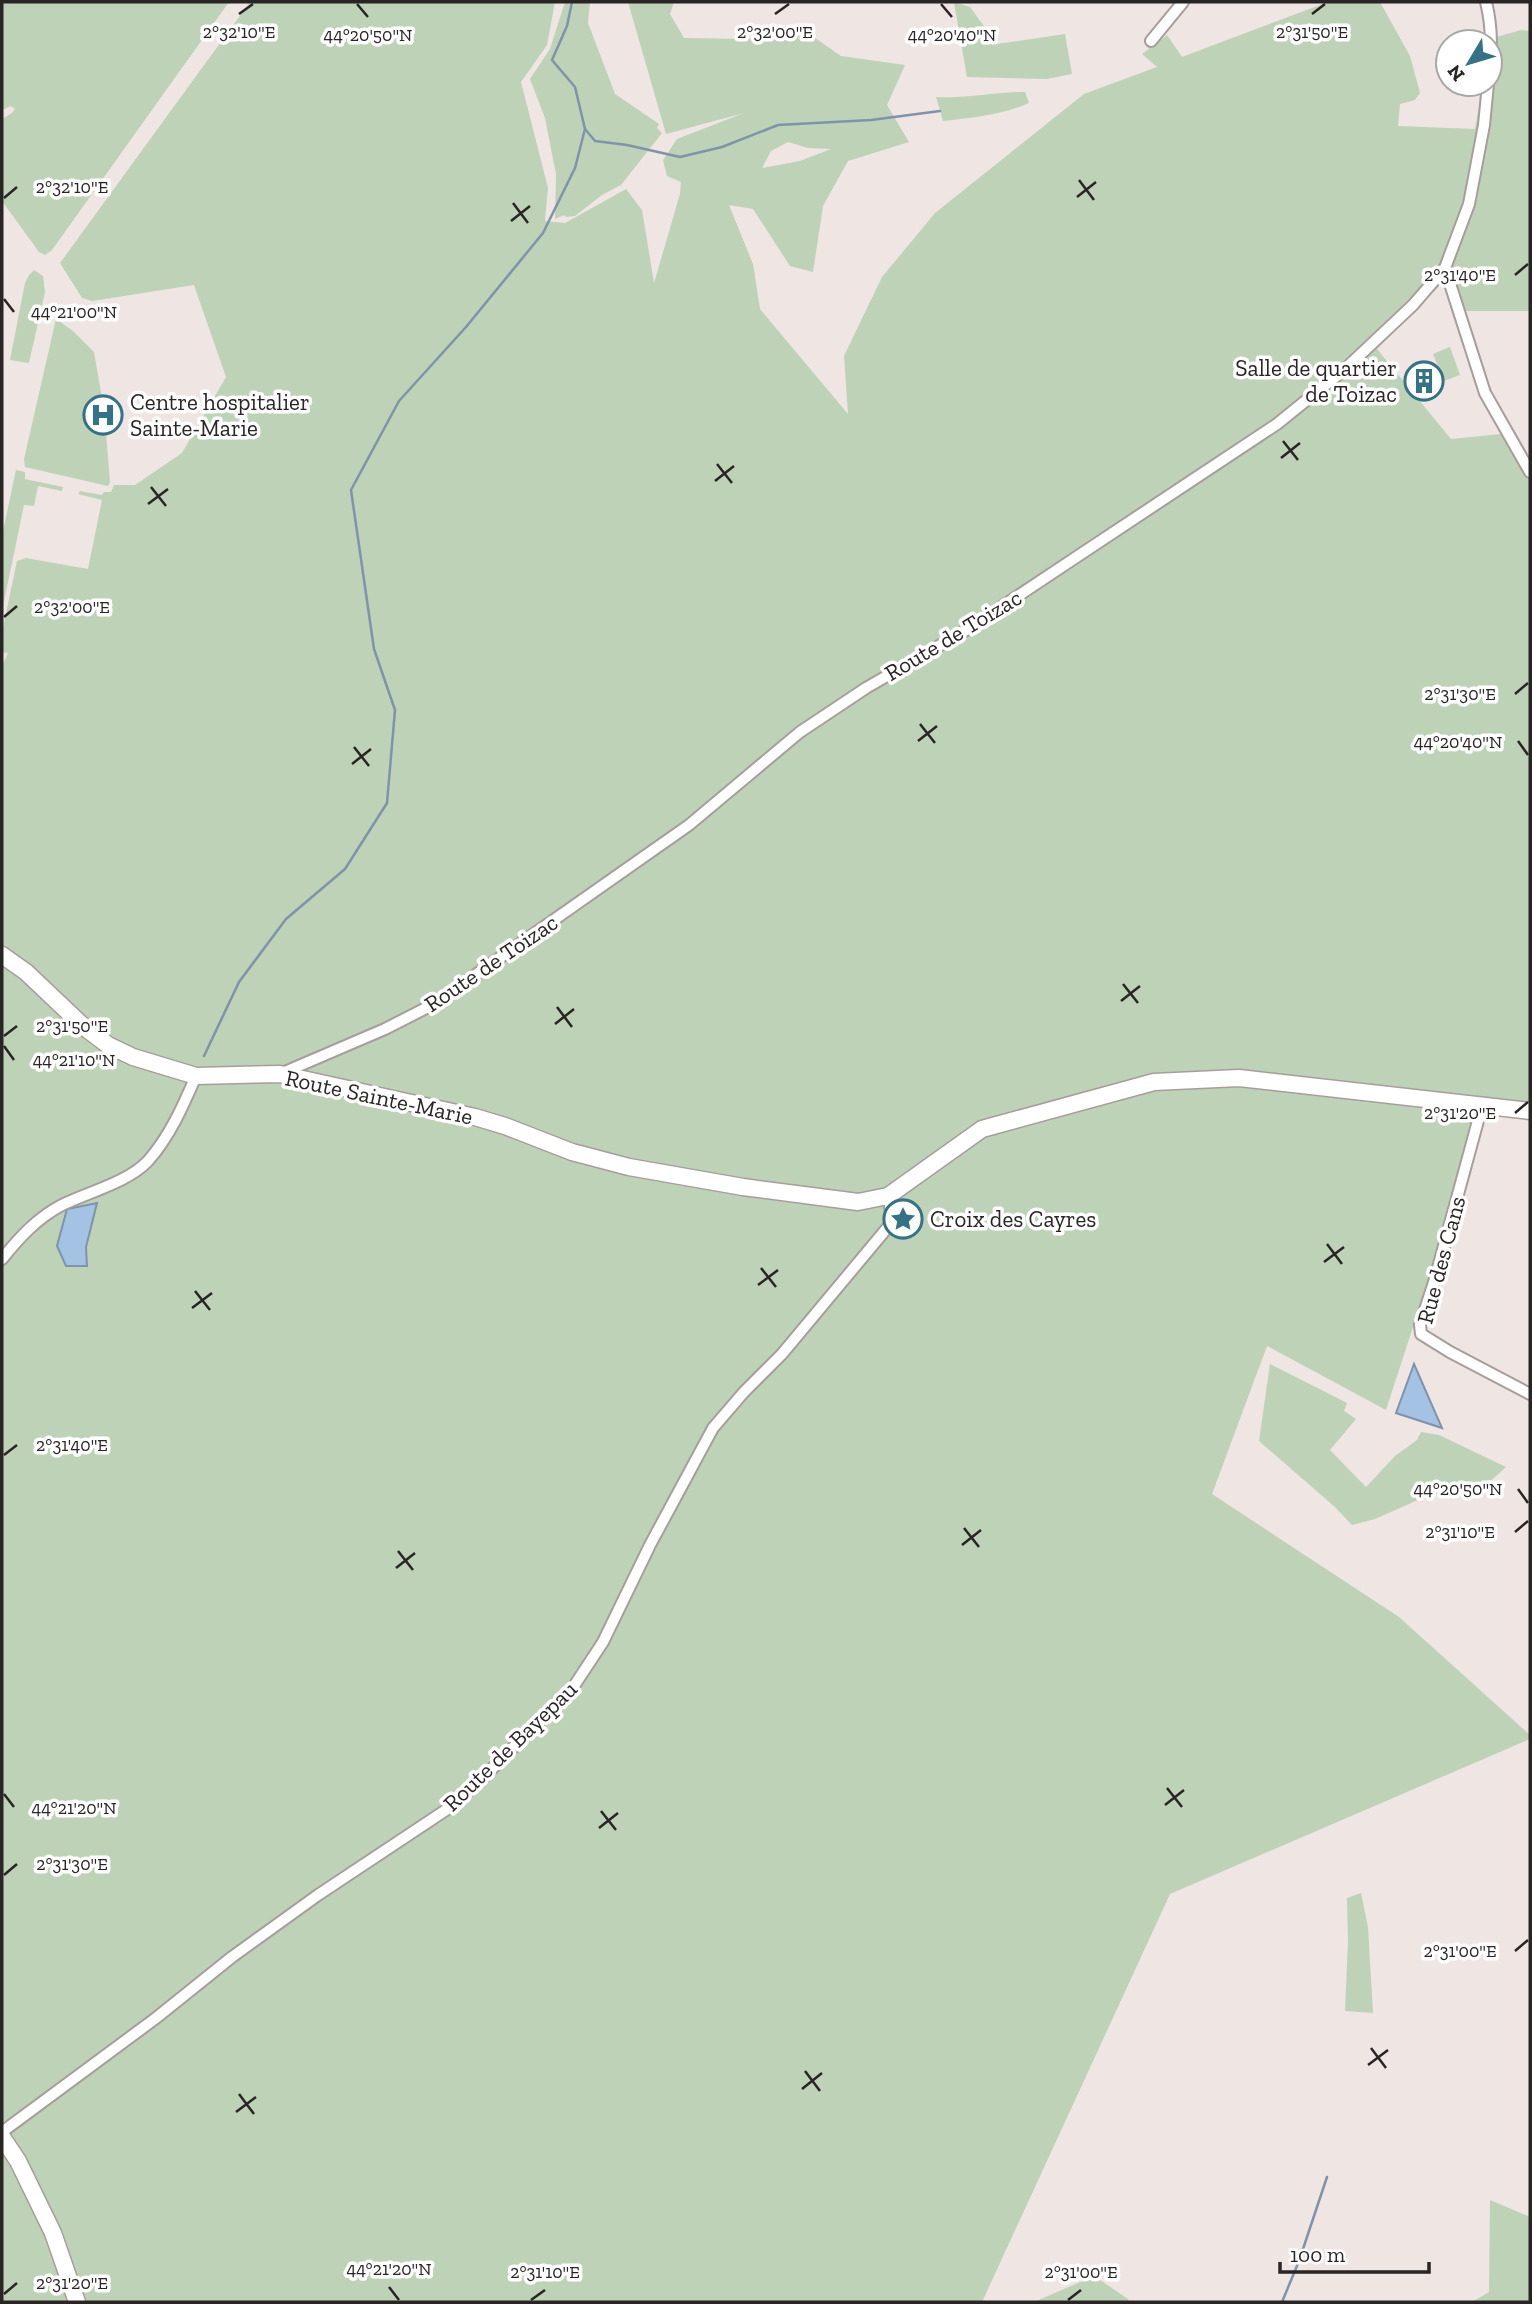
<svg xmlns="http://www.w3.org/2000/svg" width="1532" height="2304" font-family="'Zilla Slab',serif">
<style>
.green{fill:#bdd2b7;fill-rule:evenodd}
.water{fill:#a4c2e3;stroke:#7f93aa;stroke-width:2}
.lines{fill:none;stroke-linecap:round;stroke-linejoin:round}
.stream{stroke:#7f93aa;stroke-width:2.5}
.street-casing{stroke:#a79e9b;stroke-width:14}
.secondary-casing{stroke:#a79e9b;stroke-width:19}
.street{stroke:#fff;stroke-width:10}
.secondary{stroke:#fff;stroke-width:16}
.ticks{fill:none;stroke:#292524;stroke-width:2.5}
.labels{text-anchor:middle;stroke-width:7;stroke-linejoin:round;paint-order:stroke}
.poi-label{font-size:23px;fill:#292524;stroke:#fff;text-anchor:start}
.street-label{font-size:23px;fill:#292524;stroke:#fff}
.ticks-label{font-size:18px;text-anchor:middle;fill:#292524;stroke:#fff;stroke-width:7;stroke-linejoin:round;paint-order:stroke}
</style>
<rect width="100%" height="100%" fill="#efe5e2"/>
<g class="green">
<polygon points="2,2 229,2 52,250 45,255 39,252 2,201 2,119 12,113 15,109 11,106 2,110"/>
<path d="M 250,2 L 555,2 L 547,45 L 521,82 L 548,188 L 545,221 L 565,223 L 626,189 L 642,210 L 654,283 L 680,194 L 681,182 L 667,176 L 663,160 L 677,139 L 744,113 L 666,134 L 628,2 L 674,2 L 670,14 L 684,38 L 745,39 L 805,31 L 841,56 L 905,65 L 887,105 L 909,142 L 848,161 L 823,206 L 813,272 L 790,266 L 753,209 L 729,205 L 753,264 L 760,309 L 848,414 L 844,356 L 882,277 L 935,213 L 1084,94 L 1157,67 L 1142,54 L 1167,35 L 1182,57 L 1328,2 L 1380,2 L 1410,56 L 1420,93 L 1415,100 L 1400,104 L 1398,126 L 1475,129 L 1483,84 L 1490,84 L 1490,42 L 1486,40 L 1521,30 L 1530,31 L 1530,311 L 1461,311 L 1450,275 L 1377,349 L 1451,439 L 1511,433 L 1530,470 L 1530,1116 L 1473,1112 L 1437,1253 L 1386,1410 L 1267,1346 L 1212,1494 L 1399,1617 L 1530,1735 L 1530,1739 L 1170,1894 L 982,2302 L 2,2302 L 2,666 L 8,653 L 2,652 L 2,633 L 17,561 L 26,558 L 88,569 L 102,500 L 78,494 L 80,491 L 102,495 L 104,492 L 111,492 L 114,485 L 135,485 L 182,453 L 226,377 L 194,285 L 92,301 L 82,298 L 60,263 ZM 788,142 L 808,148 L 831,149 L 800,161 L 762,168 L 771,151 Z"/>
<polygon points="565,2 590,2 588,23 615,94 659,124 657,128 662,133 621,185 602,195 575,216 566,217 564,215 555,219 556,174 545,118 530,79 550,49"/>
<polygon points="954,2 970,7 997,44 1065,34 1072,74 1047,79 967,77"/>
<path d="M 1025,92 L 1029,103 C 1002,115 972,118 943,121 L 936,97 C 966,99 994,92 1025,92 Z"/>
<polygon points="34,270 43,276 45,292 29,363 10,360 25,283 29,275"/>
<polygon points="56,319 73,331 94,352 104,410 110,482 108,486 25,467 24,459"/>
<polygon points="1450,347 1460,375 1444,381 1433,354"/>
<polygon points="16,470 25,472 25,479 63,487 62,491 38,486 34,506 24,505 2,611 2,536"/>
<polygon points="1270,1364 1347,1403 1344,1411 1356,1419 1330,1450 1366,1487 1395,1456 1417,1440 1421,1432 1439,1435 1506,1467 1486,1485 1427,1496 1375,1519 1352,1525 1335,1507 1259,1441"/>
<polygon points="1361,1893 1368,1927 1373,2013 1345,2011 1348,1942 1347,1898"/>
<polygon points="1490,2200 1530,2217 1530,2302 1472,2302 1489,2292"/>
<polygon points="1094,2276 1128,2299 1129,2302 1034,2302"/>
</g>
<g class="water">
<polygon points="97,1203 86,1247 87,1266 66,1266 57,1246 67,1209"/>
<polygon points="1414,1364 1442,1428 1396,1413"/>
</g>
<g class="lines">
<g class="stream">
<polyline points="585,129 595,141 627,145 680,157 722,147 778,125 871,120 940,111"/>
<polyline points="204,1056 239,982 286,919 345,869 387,803 395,710 374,649 351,490 399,401 466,327 543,233 575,168 585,129 575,87 552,60 567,26 572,2"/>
<polyline points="1282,2302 1299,2261 1327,2177"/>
</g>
<g class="street-casing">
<g id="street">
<path d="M 1486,2 C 1491,22 1492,41 1490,62"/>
<polyline points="1151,41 1183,2"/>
<polyline points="1445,268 1485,393 1530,472"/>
<polyline points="280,1074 385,1029 434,1004 689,825 800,732 866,688 968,629 1087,550 1277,424 1345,369 1413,305 1445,268 1469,204 1484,125 1488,84"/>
<polyline points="1482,1106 1435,1279 1420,1325 1421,1334 1450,1352 1530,1394"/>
<path d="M 2,1259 C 19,1238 37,1218 62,1205 C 88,1192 127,1183 148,1161 C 170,1136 183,1106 196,1076"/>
<polyline points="2,2132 156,2018 232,1957 318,1895 446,1810 480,1781 574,1686 603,1642 650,1545 713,1428 744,1392 782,1354 893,1221 888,1196"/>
</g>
</g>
<g class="secondary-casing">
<g id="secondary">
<polyline points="2,955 26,972 84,1027 108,1045 133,1057 196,1076 280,1074 475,1117 505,1126 572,1152 629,1167 743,1187 858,1202 888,1196 982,1129 1154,1082 1239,1078 1530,1111"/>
<polyline points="2,2137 18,2161 53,2233 77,2302"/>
</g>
</g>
<use href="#street" class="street"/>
<use href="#secondary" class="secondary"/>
</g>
<path class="ticks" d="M 357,4 L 368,17M 941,4 L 952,17M 239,14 L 253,4M 775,14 L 789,4M 1312,14 L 1325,4M 1079,180 L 1094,200M 1077,197 L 1096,182M 4,198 L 17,187M 513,203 L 528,223M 511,221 L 530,206M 1515,275 L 1528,264M 4,299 L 14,312M 1283,441 L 1298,460M 1281,458 L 1300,443M 717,464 L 732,483M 715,481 L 734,466M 151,487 L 166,506M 148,504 L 168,489M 4,617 L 17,606M 1515,694 L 1528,683M 920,724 L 935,743M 918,741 L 937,726M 1518,741 L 1528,755M 354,747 L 369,766M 352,764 L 371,749M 1123,984 L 1138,1003M 1121,1001 L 1140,986M 557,1007 L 572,1027M 555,1024 L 574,1009M 4,1036 L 17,1026M 4,1046 L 14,1060M 1515,1113 L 1528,1102M 1327,1244 L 1342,1264M 1324,1262 L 1344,1247M 761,1268 L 776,1287M 758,1285 L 778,1270M 195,1291 L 210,1310M 192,1308 L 212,1293M 4,1455 L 17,1445M 1518,1489 L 1528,1503M 964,1528 L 979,1547M 1515,1532 L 1528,1521M 962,1545 L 981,1530M 398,1551 L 413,1570M 396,1568 L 415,1553M 1167,1788 L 1182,1807M 4,1794 L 14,1807M 1165,1805 L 1184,1790M 601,1811 L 616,1830M 599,1828 L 618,1813M 4,1875 L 17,1864M 1515,1951 L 1528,1940M 1371,2048 L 1386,2068M 1368,2065 L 1388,2050M 805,2071 L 820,2091M 802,2089 L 822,2073M 239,2094 L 254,2114M 236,2112 L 256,2097M 389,2287 L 399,2300M 4,2294 L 17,2283M 531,2300 L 545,2290M 1068,2300 L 1081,2290"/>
<defs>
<g id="building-ring" transform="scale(2.0125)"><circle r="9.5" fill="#fff" stroke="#347288" stroke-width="1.5"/><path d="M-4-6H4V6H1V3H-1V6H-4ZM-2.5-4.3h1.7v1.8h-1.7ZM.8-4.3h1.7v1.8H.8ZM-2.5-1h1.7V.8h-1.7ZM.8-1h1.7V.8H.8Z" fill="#347288"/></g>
<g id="hospital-ring" transform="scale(2.0125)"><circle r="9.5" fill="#fff" stroke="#347288" stroke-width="1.5"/><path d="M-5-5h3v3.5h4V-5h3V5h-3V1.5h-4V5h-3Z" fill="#347288"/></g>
<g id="sight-ring" transform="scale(2.0125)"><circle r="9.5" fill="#fff" stroke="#347288" stroke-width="1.5"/><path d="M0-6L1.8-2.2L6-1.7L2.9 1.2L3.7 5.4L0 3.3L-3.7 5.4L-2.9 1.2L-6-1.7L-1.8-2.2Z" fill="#347288"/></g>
</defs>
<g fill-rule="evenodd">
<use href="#building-ring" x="1424" y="381"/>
<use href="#hospital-ring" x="103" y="415"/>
<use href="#sight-ring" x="903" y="1219"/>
</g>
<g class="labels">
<g class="poi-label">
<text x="1397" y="376" text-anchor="end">Salle de quartier<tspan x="1397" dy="26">de Toizac</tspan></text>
<text x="130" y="410">Centre hospitalier<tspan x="130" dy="26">Sainte-Marie</tspan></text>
<text x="930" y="1227">Croix des Cayres</text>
</g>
<g class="street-label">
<text transform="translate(953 635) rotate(-31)" y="8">Route de Toizac</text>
<text transform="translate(491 963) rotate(-34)" y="8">Route de Toizac</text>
<text transform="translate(379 1097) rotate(12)" y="8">Route Sainte-Marie</text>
<text transform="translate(1441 1260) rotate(-75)" y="8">Rue des Cans</text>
<text transform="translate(510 1746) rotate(-44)" y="8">Route de Bayepau</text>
</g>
</g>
<g class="ticks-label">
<text x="239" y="38">2°32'10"E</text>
<text x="775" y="38">2°32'00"E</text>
<text x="1312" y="38">2°31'50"E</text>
<text x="368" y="41">44°20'50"N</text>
<text x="952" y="41">44°20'40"N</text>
<text x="72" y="193">2°32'10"E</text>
<text x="1460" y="281">2°31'40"E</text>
<text x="74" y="318">44°21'00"N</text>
<text x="72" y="613">2°32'00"E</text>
<text x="1460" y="700">2°31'30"E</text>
<text x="1458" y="748">44°20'40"N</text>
<text x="72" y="1032">2°31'50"E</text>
<text x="74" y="1066">44°21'10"N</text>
<text x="1460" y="1119">2°31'20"E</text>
<text x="72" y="1451">2°31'40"E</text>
<text x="1458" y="1495">44°20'50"N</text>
<text x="1460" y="1538">2°31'10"E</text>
<text x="74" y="1814">44°21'20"N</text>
<text x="72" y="1870">2°31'30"E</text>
<text x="1460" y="1957">2°31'00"E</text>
<text x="389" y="2275">44°21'20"N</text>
<text x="545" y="2278">2°31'10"E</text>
<text x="1081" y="2278">2°31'00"E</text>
<text x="72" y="2289">2°31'20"E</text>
</g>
<rect width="1532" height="2304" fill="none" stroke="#292524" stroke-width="7"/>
<g transform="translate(1469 63) rotate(232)"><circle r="33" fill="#ffffff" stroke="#a9a8a7" stroke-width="2"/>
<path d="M0-5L12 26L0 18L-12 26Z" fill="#347288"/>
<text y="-10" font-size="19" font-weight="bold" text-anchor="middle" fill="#292524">N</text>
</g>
<path d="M1280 2262v10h149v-10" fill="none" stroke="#292524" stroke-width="3.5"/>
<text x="1290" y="2262" font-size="21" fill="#292524" stroke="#ffffff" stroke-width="5" paint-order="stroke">100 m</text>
</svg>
